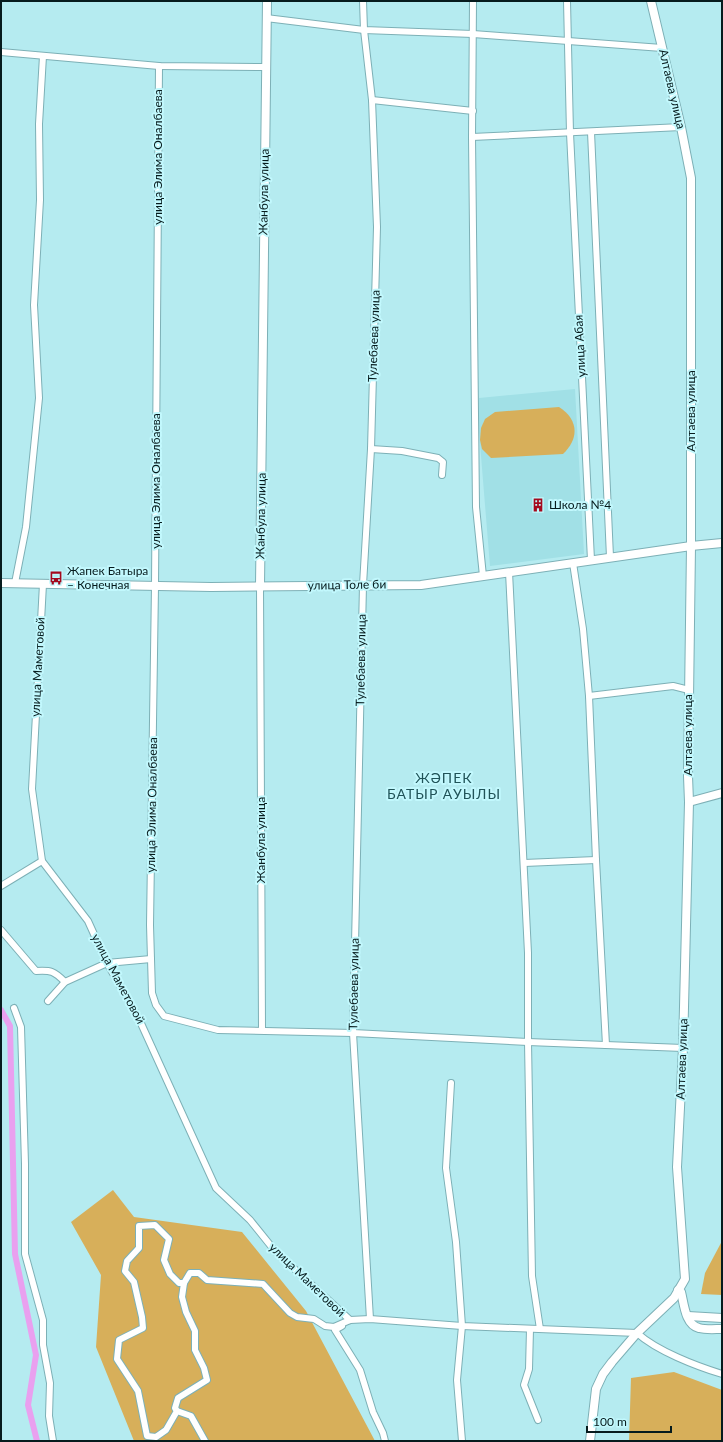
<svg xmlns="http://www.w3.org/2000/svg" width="723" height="1442" font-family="Lato,sans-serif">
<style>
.built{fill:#a1e0e6}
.green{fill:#d7af5a}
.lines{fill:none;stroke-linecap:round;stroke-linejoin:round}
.canal{stroke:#e9a0ef;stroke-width:6}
.street-casing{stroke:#7db0b6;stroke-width:8}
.secondary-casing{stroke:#7db0b6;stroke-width:10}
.street{stroke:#fff;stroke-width:6}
.secondary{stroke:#fff;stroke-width:8}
.labels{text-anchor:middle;stroke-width:4;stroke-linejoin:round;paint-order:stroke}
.street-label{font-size:12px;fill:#061b1d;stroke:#c2f8fd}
.poi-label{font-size:12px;fill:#061b1d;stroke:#c2f8fd;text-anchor:start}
.quarter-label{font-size:14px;letter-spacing:1px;fill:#205358;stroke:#c2f8fd}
</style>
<rect width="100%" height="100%" fill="#b5ebf0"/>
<polygon class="built" points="575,389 584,554 490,566 478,419 479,398"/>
<g class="green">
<path d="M 559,407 C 578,419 580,438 563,454 L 491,458 L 482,449 L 480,440 L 481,428 L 485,419 L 495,412 Z"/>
<polygon points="113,1190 134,1217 242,1232 306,1311 375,1441 134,1441 96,1347 101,1275 71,1222"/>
<polygon points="722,1241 722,1295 701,1294 705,1273"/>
<polygon points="674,1372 722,1390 722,1441 629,1441 631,1378"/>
</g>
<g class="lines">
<polyline class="canal" points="1,1010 10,1026 15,1254 36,1355 28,1405 37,1441"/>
<g class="street-casing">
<g id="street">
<polyline points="363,1 364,30 372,100 377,227 371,449 363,585 353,1033 370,1319"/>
<polyline points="473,1 472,137 476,507 483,576"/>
<polyline points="567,1 570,133 591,560"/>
<polyline points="266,18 364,30 473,34 662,48"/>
<polyline points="1,52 159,66 266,67"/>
<polyline points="159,66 155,586 150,925 152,993 156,1005 164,1016 218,1030 353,1033 528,1042 683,1048"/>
<polyline points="372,100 473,111"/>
<polyline points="591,132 610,557"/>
<polyline points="472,137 681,127"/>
<polyline points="371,449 402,451 438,458 443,462 442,475"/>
<polyline points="573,563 583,629 589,696 596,860 606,1045"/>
<polyline points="509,572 528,953 528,1042 532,1276 540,1329"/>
<polyline points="15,583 26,527 39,398 34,305 40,200 39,124 43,56"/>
<polyline points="43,584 32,789 42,861 88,921 107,963 139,1019 216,1188 250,1220 275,1251 350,1320"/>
<polyline points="260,586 262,1030"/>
<polyline points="589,696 673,686 689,690"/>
<polyline points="524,863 596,860"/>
<polyline points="1,886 42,861"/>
<path d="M 1,930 L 36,971 C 51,970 54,971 65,982"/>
<polyline points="48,1001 65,982 107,963 151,959"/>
<polyline points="14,1008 21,1027 25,1164 25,1254 43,1320 43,1345 50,1383 49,1416 53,1441"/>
<polyline points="451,1083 446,1168 456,1242 462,1326 457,1380 462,1441"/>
<path d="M 184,1283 L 190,1273 L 199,1273 L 207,1280 L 263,1284 L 290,1313 L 297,1317 L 314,1319 L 325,1326 L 334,1327 L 350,1320 L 370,1319 L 462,1326 L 637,1333 C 657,1351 696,1366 722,1374"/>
<polyline points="342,1326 335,1330 360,1370 373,1412 383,1433 385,1441"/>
<polyline points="530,1329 529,1369 524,1385 538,1420"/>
<polyline points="177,1411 166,1430 156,1437 147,1436 138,1391 117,1359 119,1340 143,1328 142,1317 134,1282 125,1271 127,1261 139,1248 139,1226 155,1225 169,1239 164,1260 170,1274 179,1283 184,1283 182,1297 186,1312 195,1331 195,1350 204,1368 207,1380 178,1398 175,1408 177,1411 191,1416 205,1441"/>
</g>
</g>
<g class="secondary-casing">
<g id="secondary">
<polyline points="1,583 211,587 421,585 691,546 722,543"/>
<polyline points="260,586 267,1"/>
<polyline points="689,802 722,793"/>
<path d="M 678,1290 L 681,1292 C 684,1303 685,1325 699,1328 C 706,1330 715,1329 722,1329"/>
<polyline points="688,1316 722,1318"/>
<polyline points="590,1441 596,1389 603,1374 612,1362 637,1333 674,1298 685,1279 677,1167 683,1048 689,802 688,776 691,546 691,178 681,127 651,1"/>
</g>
</g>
<use href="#street" class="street"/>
<use href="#secondary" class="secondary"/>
</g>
<defs>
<g id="building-bare" transform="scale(1.08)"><path d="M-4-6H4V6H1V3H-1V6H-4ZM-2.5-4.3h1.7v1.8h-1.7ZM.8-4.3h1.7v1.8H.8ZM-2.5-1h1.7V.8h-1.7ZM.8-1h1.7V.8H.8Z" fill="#a4091d" stroke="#c2f8fd" stroke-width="2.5" paint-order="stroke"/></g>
<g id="bus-bare" transform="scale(1.08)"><path d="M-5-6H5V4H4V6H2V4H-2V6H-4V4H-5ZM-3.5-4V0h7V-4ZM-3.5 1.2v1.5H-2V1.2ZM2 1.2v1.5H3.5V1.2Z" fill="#a4091d" stroke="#c2f8fd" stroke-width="2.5" paint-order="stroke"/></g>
</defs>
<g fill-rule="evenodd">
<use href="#building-bare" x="538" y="505"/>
<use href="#bus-bare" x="56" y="578"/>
</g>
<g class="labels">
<g class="street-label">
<text transform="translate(672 89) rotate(77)" y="4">Алтаева улица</text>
<text transform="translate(158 157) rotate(-90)" y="4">улица Элима Оналбаева</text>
<text transform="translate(264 192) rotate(-89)" y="4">Жанбула улица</text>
<text transform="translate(374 336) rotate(-88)" y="4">Тулебаева улица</text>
<text transform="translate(580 346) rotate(-93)" y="4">улица Абая</text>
<text transform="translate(691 411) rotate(-90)" y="4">Алтаева улица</text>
<text transform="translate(156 481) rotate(-90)" y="4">улица Элима Оналбаева</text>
<text transform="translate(261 516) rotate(-89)" y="4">Жанбула улица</text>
<text transform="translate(347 585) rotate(-1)" y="4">улица Толе би</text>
<text transform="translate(361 660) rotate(-89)" y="4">Тулебаева улица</text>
<text transform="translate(38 667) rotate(-87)" y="4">улица Маметовой</text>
<text transform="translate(688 735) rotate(-90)" y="4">Алтаева улица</text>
<text transform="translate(152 805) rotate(-89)" y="4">улица Элима Оналбаева</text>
<text transform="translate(261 840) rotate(-90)" y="4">Жанбула улица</text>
<text transform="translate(118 979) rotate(62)" y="4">улица Маметовой</text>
<text transform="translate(354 984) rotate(-89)" y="4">Тулебаева улица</text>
<text transform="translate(682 1059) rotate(-88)" y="4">Алтаева улица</text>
<text transform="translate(307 1280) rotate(44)" y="4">улица Маметовой</text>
</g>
<g class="poi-label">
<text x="549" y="509">Школа №4</text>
<text x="67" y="575">Жапек Батыра<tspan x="67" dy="14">– Конечная</tspan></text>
</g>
<g class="quarter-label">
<text x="444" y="783">ЖӘПЕК<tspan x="444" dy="16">БАТЫР АУЫЛЫ</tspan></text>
</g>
</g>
<rect width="723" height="1442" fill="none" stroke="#061b1d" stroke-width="4"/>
<path d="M587 1426v6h84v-6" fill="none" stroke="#061b1d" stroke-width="2"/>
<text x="593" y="1426" font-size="12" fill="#061b1d" stroke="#c2f8fd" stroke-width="3" paint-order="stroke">100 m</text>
</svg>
